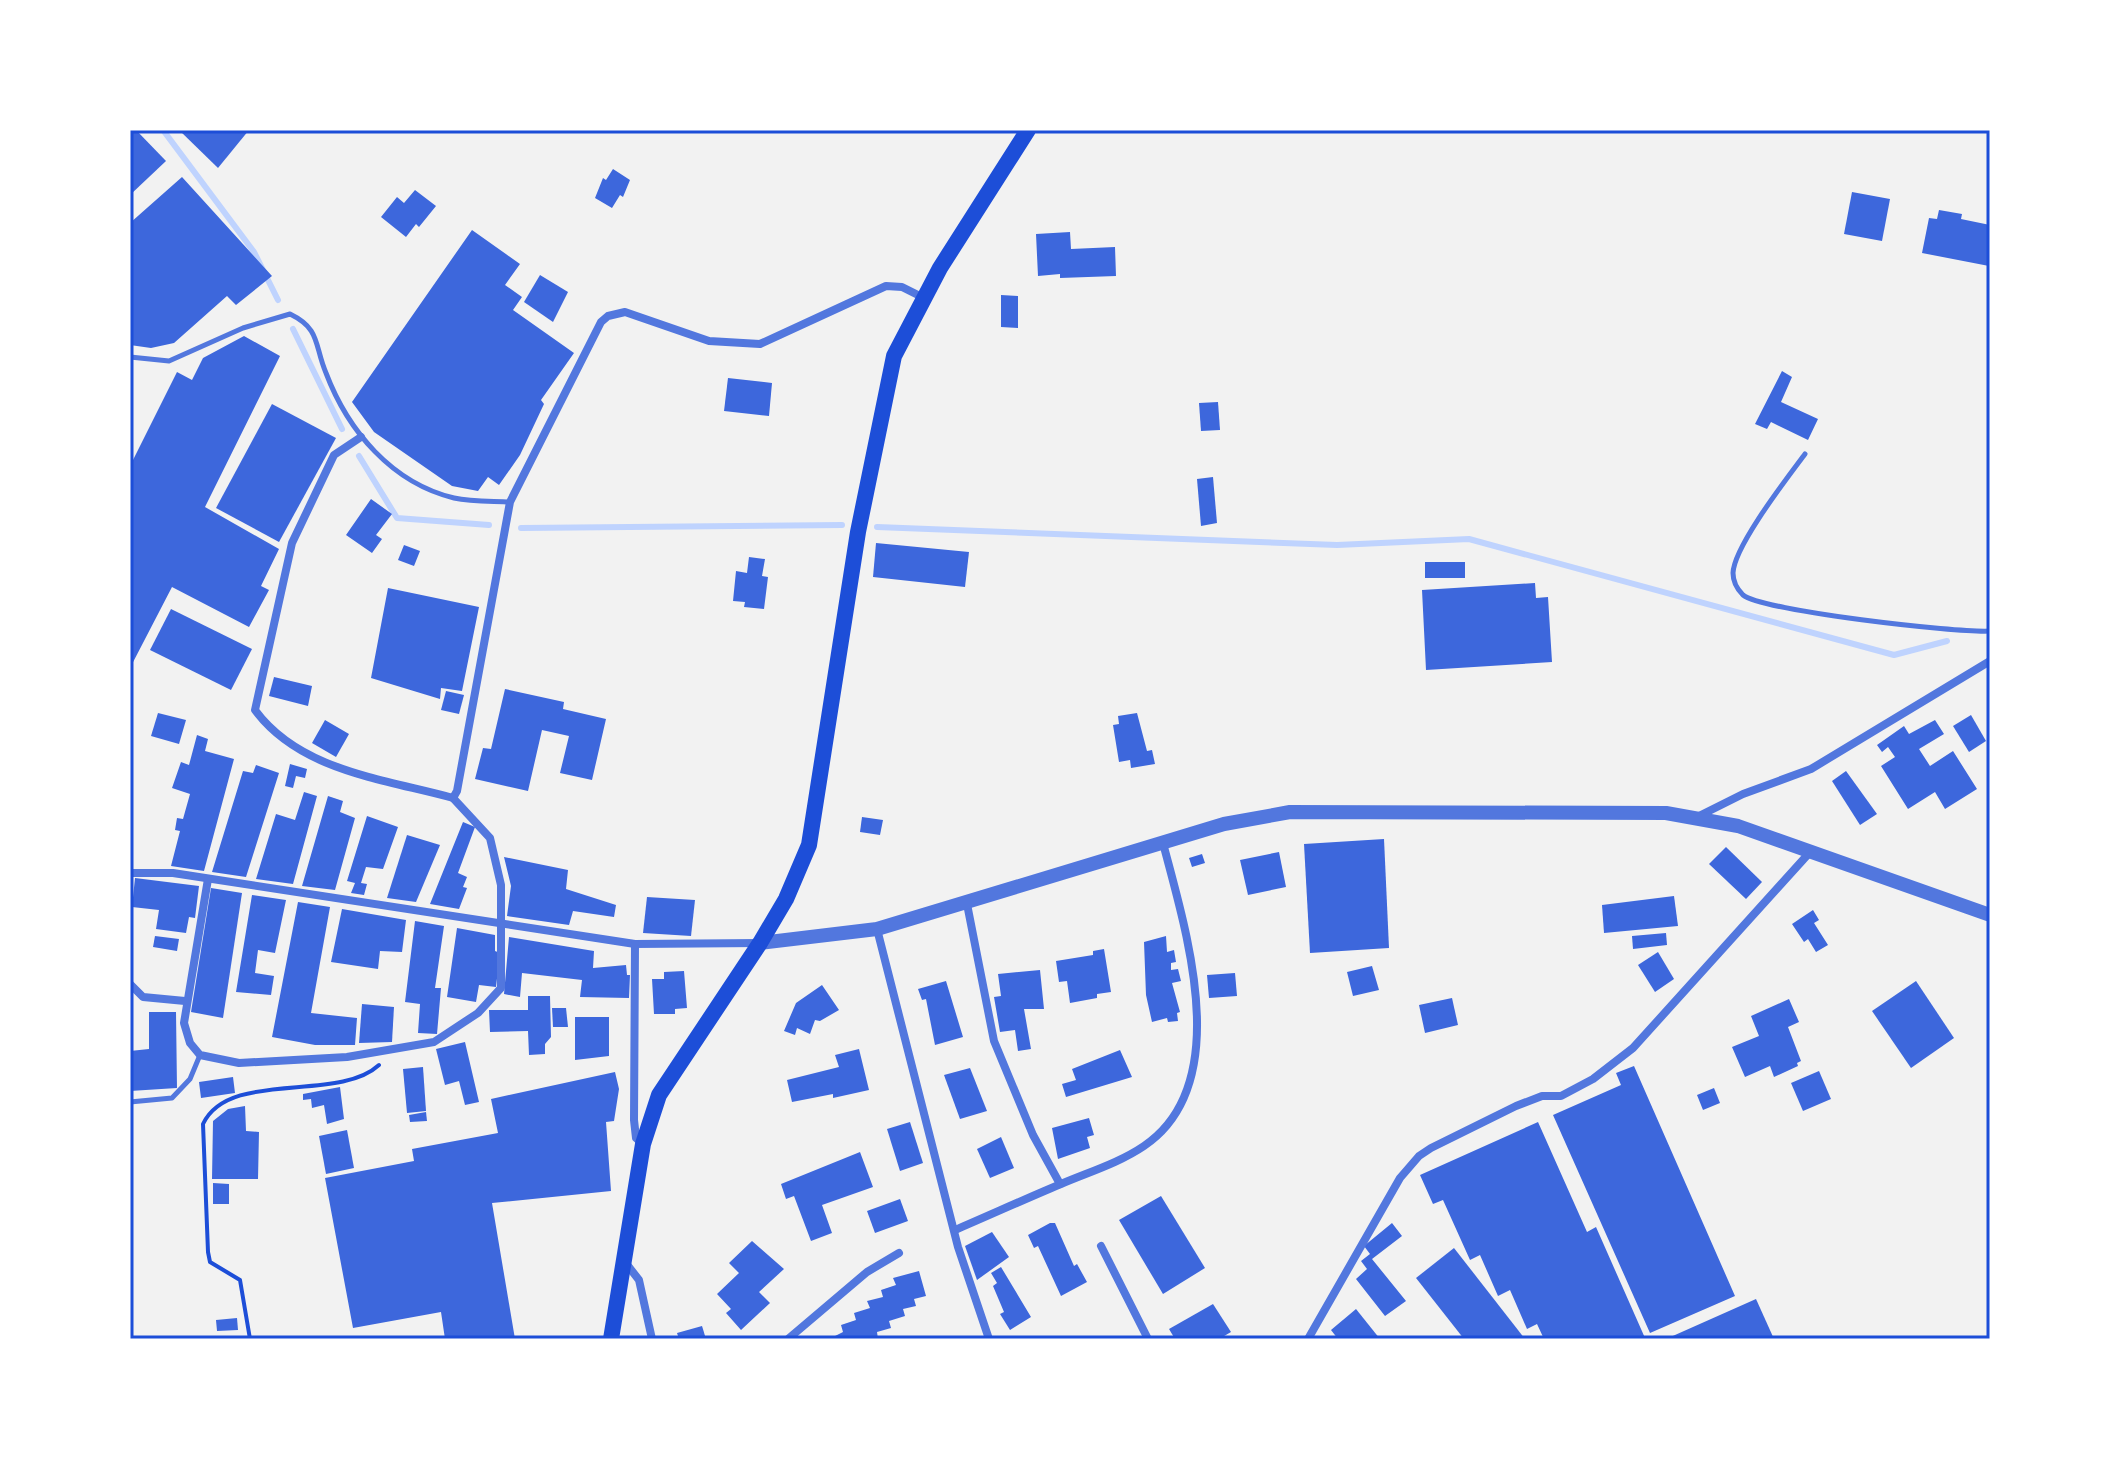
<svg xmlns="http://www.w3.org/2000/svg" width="2120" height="1469" font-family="'Playfair Display',serif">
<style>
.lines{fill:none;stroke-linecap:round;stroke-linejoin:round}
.stream{stroke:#bfd3fe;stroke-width:6}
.building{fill:#3d67dc}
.path{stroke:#1d4ed8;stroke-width:4}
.service{stroke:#5277de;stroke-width:5}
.minor{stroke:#5277de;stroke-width:8}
.tertiary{stroke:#5277de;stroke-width:14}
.secondary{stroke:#1d4ed8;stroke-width:16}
.neatline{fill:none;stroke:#1d4ed8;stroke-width:3}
</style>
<rect width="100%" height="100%" fill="#f2f2f2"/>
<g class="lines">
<g class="stream">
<polyline points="163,130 254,252 278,300"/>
<polyline points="293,329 342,429"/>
<polyline points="359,456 397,518 489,525"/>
<polyline points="877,527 1337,545 1469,539 1894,655 1947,641"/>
<polyline points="521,528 842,525"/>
</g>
</g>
<g class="building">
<polygon points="130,130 136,130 166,161 130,195"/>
<polygon points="179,130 249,130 218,168"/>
<polygon points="613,169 630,180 623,197 620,195 612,208 595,198 603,178 606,180"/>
<polygon points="182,177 272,276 236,305 227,296 174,343 151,348 130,345 130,223"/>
<polygon points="415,190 436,206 419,227 416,224 406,237 381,217 397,197 404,203"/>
<polygon points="1852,192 1890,199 1882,241 1844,234"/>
<polygon points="1939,210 1962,214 1961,219 1990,225 1989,266 1922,253 1929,218 1937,219"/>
<polygon points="472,230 520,264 505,285 522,297 513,310 574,353 541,400 544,404 520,455 499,485 488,477 478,491 452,486 374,432 352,402"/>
<polygon points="1070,232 1071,249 1115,247 1116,276 1060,278 1060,274 1038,276 1036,234"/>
<polygon points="540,275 568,292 553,322 524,302"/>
<polygon points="1001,295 1018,296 1018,328 1001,327"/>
<polygon points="244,336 280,356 205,507 279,549 261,586 269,590 249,627 172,587 130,668 130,466 177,372 192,380 203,358"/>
<polygon points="1782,371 1792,377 1781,402 1818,419 1808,440 1771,422 1767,429 1755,424"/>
<polygon points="728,378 772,383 769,416 724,411"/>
<polygon points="1218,402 1220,430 1201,431 1199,403"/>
<polygon points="272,404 336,438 279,542 216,508"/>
<polygon points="1213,477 1217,523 1201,526 1197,479"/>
<polygon points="371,499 392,514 376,535 382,539 372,553 346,535"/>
<polygon points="876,543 969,552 965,587 873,577"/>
<polygon points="404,545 420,551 414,566 398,560"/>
<polygon points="749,557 765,559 762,576 768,577 764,609 744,607 745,602 733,601 736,571 747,573"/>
<rect x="1425" y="562" width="40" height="16"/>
<polygon points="1535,583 1536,598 1548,597 1552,662 1426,670 1422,590"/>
<polygon points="388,588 479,607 462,691 441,688 440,699 371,678"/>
<polygon points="171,609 252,649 231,690 150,650"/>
<polygon points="274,677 312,686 308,706 269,696"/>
<polygon points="505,689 564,702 563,709 606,719 592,780 560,773 569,736 542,730 528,791 475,779 483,748 491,749"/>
<polygon points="446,691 464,695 459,714 441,710"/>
<polygon points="158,713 186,720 179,744 151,736"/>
<polygon points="1137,713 1147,751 1152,750 1155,764 1131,768 1130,760 1119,762 1113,725 1119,724 1118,716"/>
<polygon points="1971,715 1986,741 1969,752 1953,726"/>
<polygon points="325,720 349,734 336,757 312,743"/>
<polygon points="1935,720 1944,734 1919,749 1930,766 1953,751 1977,789 1945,809 1935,792 1908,809 1881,766 1895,757 1888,747 1882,752 1877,745 1904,726 1909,734"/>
<polygon points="197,735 208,739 205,751 234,759 204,871 171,866 180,831 175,830 177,818 183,819 190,794 172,788 181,762 189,765"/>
<polygon points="290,764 307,769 305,778 296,776 293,788 285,786"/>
<polygon points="256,765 279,773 246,877 212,872 243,771 253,773"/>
<polygon points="1846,771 1877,814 1860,825 1832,781"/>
<polygon points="304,792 317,796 293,884 256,879 276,814 295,820"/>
<polygon points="328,796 343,801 340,812 355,818 335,890 302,886"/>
<polygon points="367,816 398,827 383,869 366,867 361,883 367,884 364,895 351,893 355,883 347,881"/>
<polygon points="862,817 883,820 880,835 860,832"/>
<polygon points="463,822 475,827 458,873 467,877 463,887 467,888 459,909 430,904"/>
<polygon points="407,835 440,845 416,902 387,898"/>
<polygon points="1384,839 1389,948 1310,953 1304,844"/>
<polygon points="1726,847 1762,882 1746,899 1709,864"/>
<polygon points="1279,852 1286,887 1248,895 1240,860"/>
<polygon points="1202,854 1205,863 1192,867 1189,858"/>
<polygon points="504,857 568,870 566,889 616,905 614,917 573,911 569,925 507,916 511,886"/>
<polygon points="135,878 199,886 195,918 189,917 186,933 156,929 159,910 132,907"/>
<polygon points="211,888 242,893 223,1018 191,1012"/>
<polygon points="252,895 286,900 275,953 258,950 255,973 274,976 271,995 236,992"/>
<polygon points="1674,896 1678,926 1604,933 1602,905"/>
<polygon points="647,897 695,900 691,936 643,933"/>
<polygon points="298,902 330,907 311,1013 357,1018 355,1045 315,1045 272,1037"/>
<polygon points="342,909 406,920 402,952 380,951 378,969 331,962"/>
<polygon points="1813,910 1819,920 1814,923 1828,945 1816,952 1808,939 1804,942 1792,924"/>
<polygon points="415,921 444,926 435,988 441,988 437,1034 418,1033 420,1004 405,1002"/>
<polygon points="457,928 495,935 495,951 500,953 496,987 479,985 476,1002 447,997"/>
<polygon points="1666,933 1667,945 1633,949 1632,936"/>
<polygon points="155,936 179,939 177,951 153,947"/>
<polygon points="1166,936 1167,952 1174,950 1176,962 1171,963 1171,970 1178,969 1181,981 1172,983 1180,1012 1177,1013 1178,1021 1168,1022 1167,1018 1152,1022 1146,995 1144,942"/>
<polygon points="509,937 594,951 593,968 626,965 627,975 630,975 629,998 580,997 582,980 522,973 520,997 504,994"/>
<polygon points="1104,949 1111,992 1097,994 1097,998 1070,1003 1067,981 1059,982 1056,961 1093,955 1093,951"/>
<polygon points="1658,952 1674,979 1655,992 1638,965"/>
<polygon points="1372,966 1379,990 1353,996 1347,972"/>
<polygon points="1040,970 1044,1009 1024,1009 1031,1049 1018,1051 1015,1030 1000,1032 994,997 1001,996 998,974"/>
<polygon points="684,971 687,1008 675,1009 675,1014 654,1014 652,979 664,979 664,972"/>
<polygon points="1235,973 1237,996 1209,998 1207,975"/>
<polygon points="946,981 963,1037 935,1045 926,999 922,1000 918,989"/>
<polygon points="1916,981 1954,1038 1911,1068 1872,1011"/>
<polygon points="822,985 839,1010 820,1021 815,1020 810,1034 797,1028 795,1035 784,1031 796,1003"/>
<polygon points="528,996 550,996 551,1037 545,1044 545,1054 529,1055 528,1031 490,1032 489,1010 528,1010"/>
<polygon points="1452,998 1458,1025 1425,1033 1419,1005"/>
<polygon points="1789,999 1799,1022 1788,1027 1801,1061 1797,1063 1798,1066 1774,1077 1770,1066 1745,1077 1732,1047 1759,1036 1751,1016"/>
<polygon points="362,1004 394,1007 392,1042 359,1043"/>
<polygon points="552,1008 566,1008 568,1027 553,1027"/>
<polygon points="149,1012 176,1012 177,1088 130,1091 130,1051 149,1049"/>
<polygon points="575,1017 609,1017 609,1056 575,1060"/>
<polygon points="465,1042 479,1102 465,1105 459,1081 445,1085 436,1049"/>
<polygon points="859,1049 869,1090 833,1098 833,1094 792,1102 787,1080 839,1067 835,1055"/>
<polygon points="1120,1050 1132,1077 1066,1097 1062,1084 1076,1080 1072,1069"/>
<polygon points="1634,1066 1735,1296 1650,1333 1553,1115 1621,1085 1616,1073"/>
<polygon points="423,1067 426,1111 407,1113 403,1069"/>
<polygon points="970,1068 987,1111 960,1119 944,1075"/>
<polygon points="1819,1071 1831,1099 1803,1111 1791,1083"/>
<polygon points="615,1072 619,1089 614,1121 606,1122 611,1191 492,1203 515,1339 445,1339 441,1312 353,1328 325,1178 414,1161 412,1149 498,1133 491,1099"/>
<polygon points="233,1077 235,1093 201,1098 199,1082"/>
<polygon points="340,1087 344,1119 327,1124 324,1105 312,1108 311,1099 303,1100 303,1094"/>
<polygon points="1714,1088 1720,1103 1703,1110 1697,1095"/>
<polygon points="245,1106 246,1131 259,1132 258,1179 212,1179 213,1121 228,1109"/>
<polygon points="426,1112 427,1121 410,1122 409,1115"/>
<polygon points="1089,1118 1094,1135 1087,1137 1090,1148 1058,1159 1052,1128"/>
<polygon points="910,1122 923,1163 900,1171 887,1129"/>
<polygon points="1538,1122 1587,1232 1596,1227 1645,1338 1544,1339 1537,1324 1527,1329 1510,1290 1498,1296 1480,1255 1470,1260 1443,1200 1433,1204 1420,1175"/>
<polygon points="347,1130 354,1168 326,1174 319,1136"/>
<polygon points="1001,1137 1014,1168 990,1178 977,1149"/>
<polygon points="860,1152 873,1187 822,1205 832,1233 811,1241 794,1196 786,1199 781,1184"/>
<polygon points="213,1183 229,1184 229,1204 213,1204"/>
<polygon points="1161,1196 1205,1268 1163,1294 1119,1220"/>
<polygon points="900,1199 908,1221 875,1233 867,1211"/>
<polygon points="1050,1223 1055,1223 1074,1266 1077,1264 1087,1282 1061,1296 1038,1246 1034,1248 1028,1235"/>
<polygon points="1392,1223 1402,1236 1372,1259 1406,1301 1385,1316 1356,1279 1367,1269 1361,1261 1370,1254 1364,1246"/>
<polygon points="992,1232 1009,1257 977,1280 965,1246"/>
<polygon points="752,1241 784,1269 759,1292 770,1303 741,1330 726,1313 731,1309 717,1294 739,1273 729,1263"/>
<polygon points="1454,1248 1525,1339 1464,1339 1416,1278"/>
<polygon points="1001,1267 1031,1317 1010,1330 1000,1314 1004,1312 993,1286 997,1283 991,1273"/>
<polygon points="919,1271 926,1296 914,1299 916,1306 903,1309 905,1316 889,1321 891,1328 877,1332 878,1339 829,1339 843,1332 841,1325 856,1320 854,1313 870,1308 867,1301 883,1297 881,1290 896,1285 893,1278"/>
<polygon points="1756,1299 1774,1339 1666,1339"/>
<polygon points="1213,1304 1231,1332 1219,1339 1175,1339 1169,1329"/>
<polygon points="1356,1309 1380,1339 1338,1339 1331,1330"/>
<polygon points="237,1318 238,1330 217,1331 216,1320"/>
<polygon points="702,1326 706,1339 679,1339 677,1333"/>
</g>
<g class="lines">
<path class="path" d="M 250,1339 L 240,1280 L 210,1262 L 208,1252 L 203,1124 C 229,1069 338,1103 379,1065"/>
<g class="service">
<path d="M 130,357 L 169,361 L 243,328 L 290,314 C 321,329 314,345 326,373 C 348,431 392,483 454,498 C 472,502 492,501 510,502"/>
<path d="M 1805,454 C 1788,477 1734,546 1733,573 C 1733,581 1737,589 1743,595 C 1763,611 1957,633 1990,631"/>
<polyline points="130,1102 172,1098 190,1079 200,1055"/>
</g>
<g class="minor">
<path d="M 361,437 L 334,455 L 292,543 L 255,710 C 300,771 384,779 453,798 L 457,791 L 510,502 L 601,322 L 608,316 L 625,312 L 709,341 L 760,344 L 886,286 L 902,287 L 922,297"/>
<polyline points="1699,816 1743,794 1811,769 1990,661"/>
<polyline points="130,873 173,873 635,944 760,943"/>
<polyline points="208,879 184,1023 190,1043 200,1055 239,1063 347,1057 434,1042 478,1013 501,988 501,885 490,838 453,798"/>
<polyline points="967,904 994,1041 1033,1135 1060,1184"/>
<polyline points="877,929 958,1247 989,1339"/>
<polyline points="635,944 634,1120 636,1138 643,1144"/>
<polyline points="130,984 143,997 185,1001"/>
<path d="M 955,1230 C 990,1215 1025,1199 1061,1184 C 1089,1172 1119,1163 1144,1146 C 1236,1084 1185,928 1163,843"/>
<polyline points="1101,1246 1148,1339"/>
<polyline points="625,1262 639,1280 652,1339"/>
<polyline points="788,1339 867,1272 899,1253"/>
<polyline points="1308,1339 1400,1178 1419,1156 1431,1148 1516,1106 1542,1096 1561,1096 1593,1079 1633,1048 1811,851"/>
</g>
<polyline class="tertiary" points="760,943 877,929 1224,824 1290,812 1666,813 1738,826 1990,915"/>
<polyline class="secondary" points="611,1339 643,1144 659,1095 760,943 786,899 809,845 858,532 894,356 940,268 1028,130"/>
</g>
<rect width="2120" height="1469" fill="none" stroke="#ffffff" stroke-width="264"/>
<rect x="132" y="132" width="1856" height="1205" class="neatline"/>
</svg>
